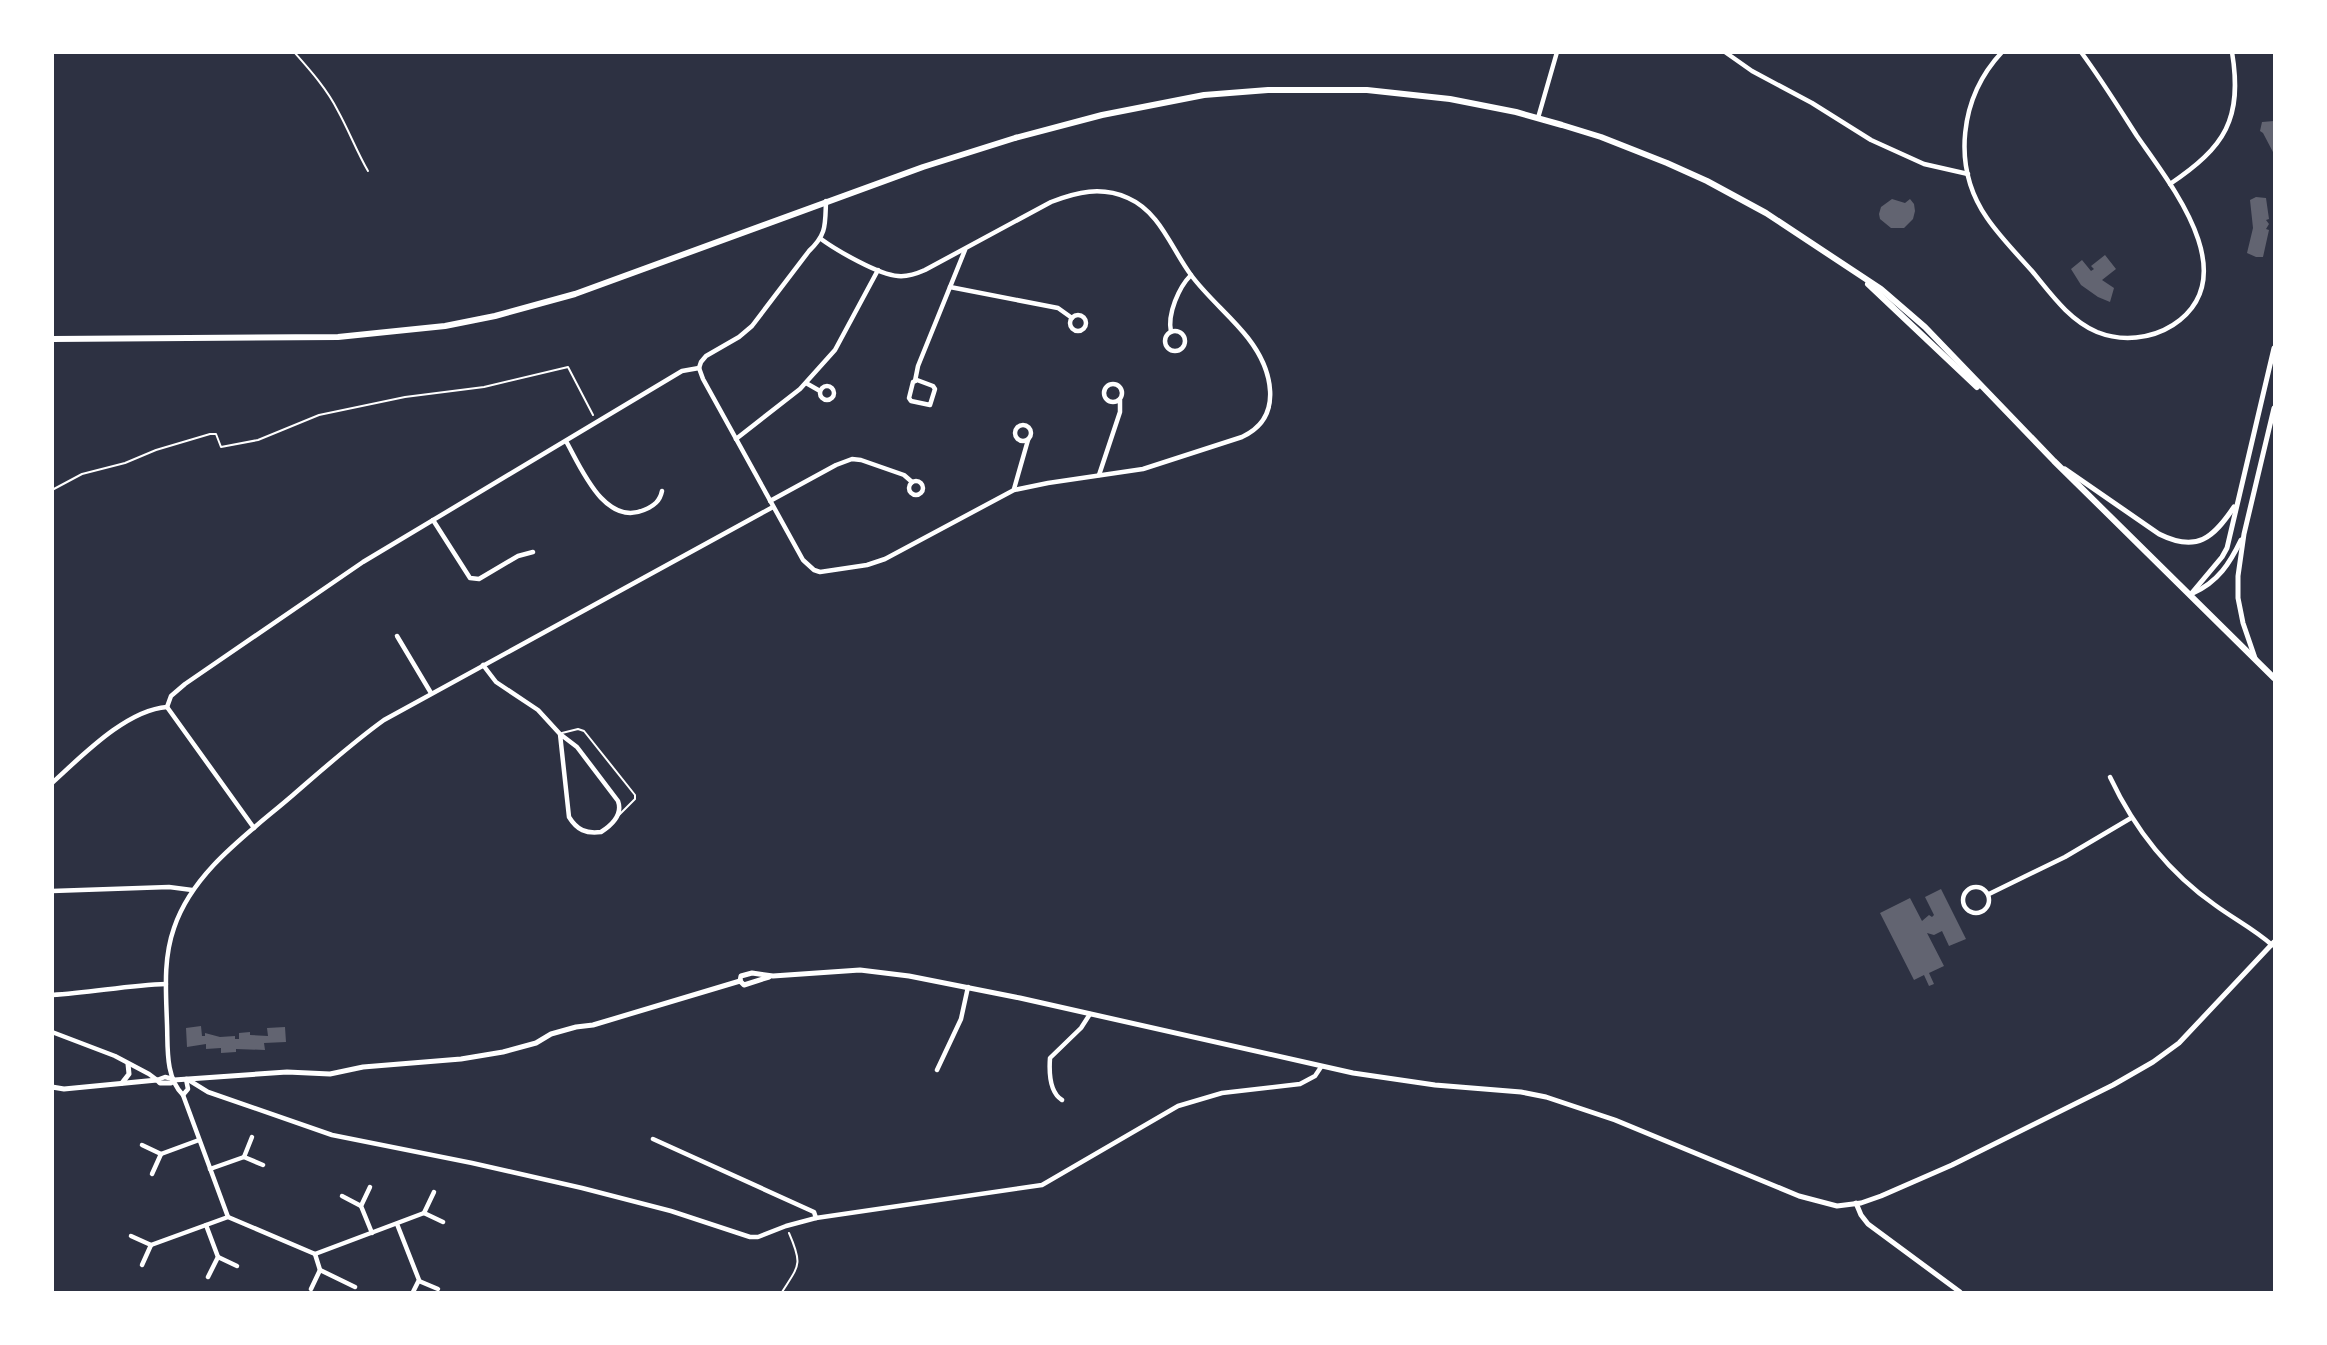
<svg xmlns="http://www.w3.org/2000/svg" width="2327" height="1345" font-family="'Noto Sans',sans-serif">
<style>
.building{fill:#626471}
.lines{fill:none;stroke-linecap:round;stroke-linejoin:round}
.path{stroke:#fff;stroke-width:2}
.service{stroke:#fff;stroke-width:2}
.minor{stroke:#fff;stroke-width:4.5}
.tertiary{stroke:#fff;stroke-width:5}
.secondary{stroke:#fff;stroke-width:6}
</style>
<rect width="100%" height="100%" fill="#2d3142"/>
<g class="building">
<polygon points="2274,121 2274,154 2263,133 2260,131 2262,122"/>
<polygon points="2256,197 2266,198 2269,219 2266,220 2269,224 2266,229 2269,230 2263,257 2256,257 2247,253 2253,228 2250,200"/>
<polygon points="1892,199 1905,203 1910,199 1914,204 1915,211 1913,219 1904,228 1891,228 1880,219 1879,214 1881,207"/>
<polygon points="2105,255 2116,269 2102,280 2114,288 2110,302 2098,297 2081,285 2071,269 2082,260 2091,271 2094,269 2091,266"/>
<polygon points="1941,889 1966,939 1949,946 1942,931 1934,935 1927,933 1944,966 1929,973 1934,984 1929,986 1924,975 1914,980 1880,913 1910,898 1922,921 1929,915 1932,917 1934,915 1925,897"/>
<polygon points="201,1026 202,1036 205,1036 205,1033 220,1037 235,1036 235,1039 239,1039 239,1033 250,1032 250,1035 268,1036 267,1028 285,1027 286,1042 264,1043 265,1050 236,1049 236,1052 221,1053 221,1048 206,1049 206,1044 187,1047 186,1028"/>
</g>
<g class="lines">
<g class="path">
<path d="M 294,52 C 310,70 327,89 338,111 C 349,131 357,152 368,171"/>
<polyline points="52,490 82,474 125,463 156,450 210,434 216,434 221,447 258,440 319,415 405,397 484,387 568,367 593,415"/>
<path d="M 782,1292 C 799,1265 803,1265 789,1233"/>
</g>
<polyline class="service" points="562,733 578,729 584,731 635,795 635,799 619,815"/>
<g class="minor">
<polyline points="1725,52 1752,71 1812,103 1871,140 1924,164 1968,174"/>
<path d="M 2002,52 C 1960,97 1951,166 1987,218 C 2000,237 2017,254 2032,271 C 2051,294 2069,320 2097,332 C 2122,342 2151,339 2173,325 C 2246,277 2171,185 2137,136 C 2119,108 2101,79 2081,52"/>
<polyline points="1538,118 1557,52"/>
<path d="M 2170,184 C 2225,147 2243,119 2232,52"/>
<polyline points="950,287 1058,308 1072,318"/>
<circle cx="1078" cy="323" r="8"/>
<circle cx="1175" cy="341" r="10"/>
<path d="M 1171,332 C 1167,314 1179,287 1191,275"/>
<path d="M 699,368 L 703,379 L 803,560 L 814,570 L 820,572 L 867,565 L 885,559 L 1014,490 L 1048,483 L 1143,469 L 1242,437 C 1285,417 1272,369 1248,338 C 1231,316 1208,298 1191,275 C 1171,248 1160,212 1128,198 C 1101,186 1077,192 1051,202 L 925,270 C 916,274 908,277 898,276 C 879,275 836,250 821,239"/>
<path d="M 699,368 L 701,362 L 706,356 L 739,337 L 752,326 L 809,251 C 827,234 825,225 826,201"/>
<polygon points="917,380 933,386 935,389 930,405 911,401 909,398 913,382"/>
<polyline points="915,381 918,366 965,250"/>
<polyline points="806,383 820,391"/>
<circle cx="1113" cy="393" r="9"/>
<circle cx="827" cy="393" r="7"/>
<circle cx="1023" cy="433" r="8"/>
<polyline points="736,439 800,389 835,350 878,270"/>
<path d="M 566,441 C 581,468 605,527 644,510 C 654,506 660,501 662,491"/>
<polyline points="1099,475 1120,412 1120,400"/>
<circle cx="916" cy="488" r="7"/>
<polyline points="1014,489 1028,440"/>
<polyline points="770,501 836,465 852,459 861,460 904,475 912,482"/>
<polyline points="433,520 470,578 479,579 518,556 533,552"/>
<polyline points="397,636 431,693"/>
<path d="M 483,665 L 496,682 L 538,710 L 560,734 L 577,747 L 618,801 C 623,815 612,825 601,832 C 586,834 577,830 569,817 L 560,734"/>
<polyline points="167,707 171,696 185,684 363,562 682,371 699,368"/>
<polyline points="167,707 254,828"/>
<path d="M 2110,777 C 2134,828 2168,872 2215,905 C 2234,919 2254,929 2272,945"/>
<path d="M 52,783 C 82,756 126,710 167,707"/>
<circle cx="1976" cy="900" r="13"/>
<polyline points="52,891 169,887 192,890"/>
<polyline points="1989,894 2065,857 2131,818"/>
<path d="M 52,995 C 91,993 128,985 166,984"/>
<polyline points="52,1032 115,1056 149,1074 157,1080 165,1077 173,1079"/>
<polyline points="937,1070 961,1019 968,987"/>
<polyline points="187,1079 208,1092 332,1135 472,1163 582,1188 671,1211 750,1237 758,1237 786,1226 816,1218 1042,1185 1178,1106 1222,1093 1300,1084 1315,1076 1321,1067"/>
<polyline points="183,1095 188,1089 186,1079"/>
<path d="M 1062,1100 C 1049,1092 1049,1072 1050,1058 L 1081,1028 L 1090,1014"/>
<polyline points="653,1139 814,1212 816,1218"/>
<polyline points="142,1145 161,1154"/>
<polyline points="244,1157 252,1137"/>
<polyline points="210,1169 244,1157 263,1165"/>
<polyline points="152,1174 161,1154 199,1140"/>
<polyline points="370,1187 361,1206 372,1233"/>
<polyline points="342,1196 361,1206"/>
<polyline points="424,1213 434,1192"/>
<path d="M 443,1222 L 424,1213 L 315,1254 L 228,1217 L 183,1095 C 165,1077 168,1047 167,1024 C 166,992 163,959 174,928 C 193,871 249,833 293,795 C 323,769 352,743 384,720 L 773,507"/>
<polyline points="397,1224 419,1280 413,1292"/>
<polyline points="206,1225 218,1257 208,1277"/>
<polyline points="131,1236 151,1245 228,1217"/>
<polyline points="218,1257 237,1266"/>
<polyline points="142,1265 151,1245"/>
<polyline points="320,1270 355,1287"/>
<polyline points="419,1281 438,1289"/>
<polyline points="311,1289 320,1270 315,1254"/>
</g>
<g class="tertiary">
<path d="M 2065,469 L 2159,534 C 2197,553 2213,538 2234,507"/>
<path d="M 2193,593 C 2218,582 2230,563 2241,540"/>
<polyline points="2191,594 2222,557 2227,548 2274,348"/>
<polyline points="2255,658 2243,623 2238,598 2238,576 2244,534 2274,408"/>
<polyline points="740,981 744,985 769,977"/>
<polyline points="122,1083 129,1074 128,1064"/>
<polyline points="52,1087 64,1089 157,1080 160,1083 171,1083 174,1080 287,1072 330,1074 363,1067 461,1059 503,1052 536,1043 551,1034 576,1027 593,1025 740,981 741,976 752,973 773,976 860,970 909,976 1020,998 1353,1073 1435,1085 1521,1092 1546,1097 1615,1120 1799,1196 1837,1206 1861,1203 1881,1196 1952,1165 2113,1085 2153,1062 2179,1043 2274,942"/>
<polyline points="1856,1203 1861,1215 1868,1224 1960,1292"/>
</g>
<g class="secondary">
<polyline points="1868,284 1977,387"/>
<polyline points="52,339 338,337 445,326 495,316 575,294 923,167 1015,138 1102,115 1204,95 1268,90 1367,90 1450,99 1516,112 1562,125 1601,137 1667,163 1707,181 1766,213 1881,289 1925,327 2054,461 2274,678"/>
</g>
</g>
<rect width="2327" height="1345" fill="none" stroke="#ffffff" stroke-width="108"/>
</svg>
